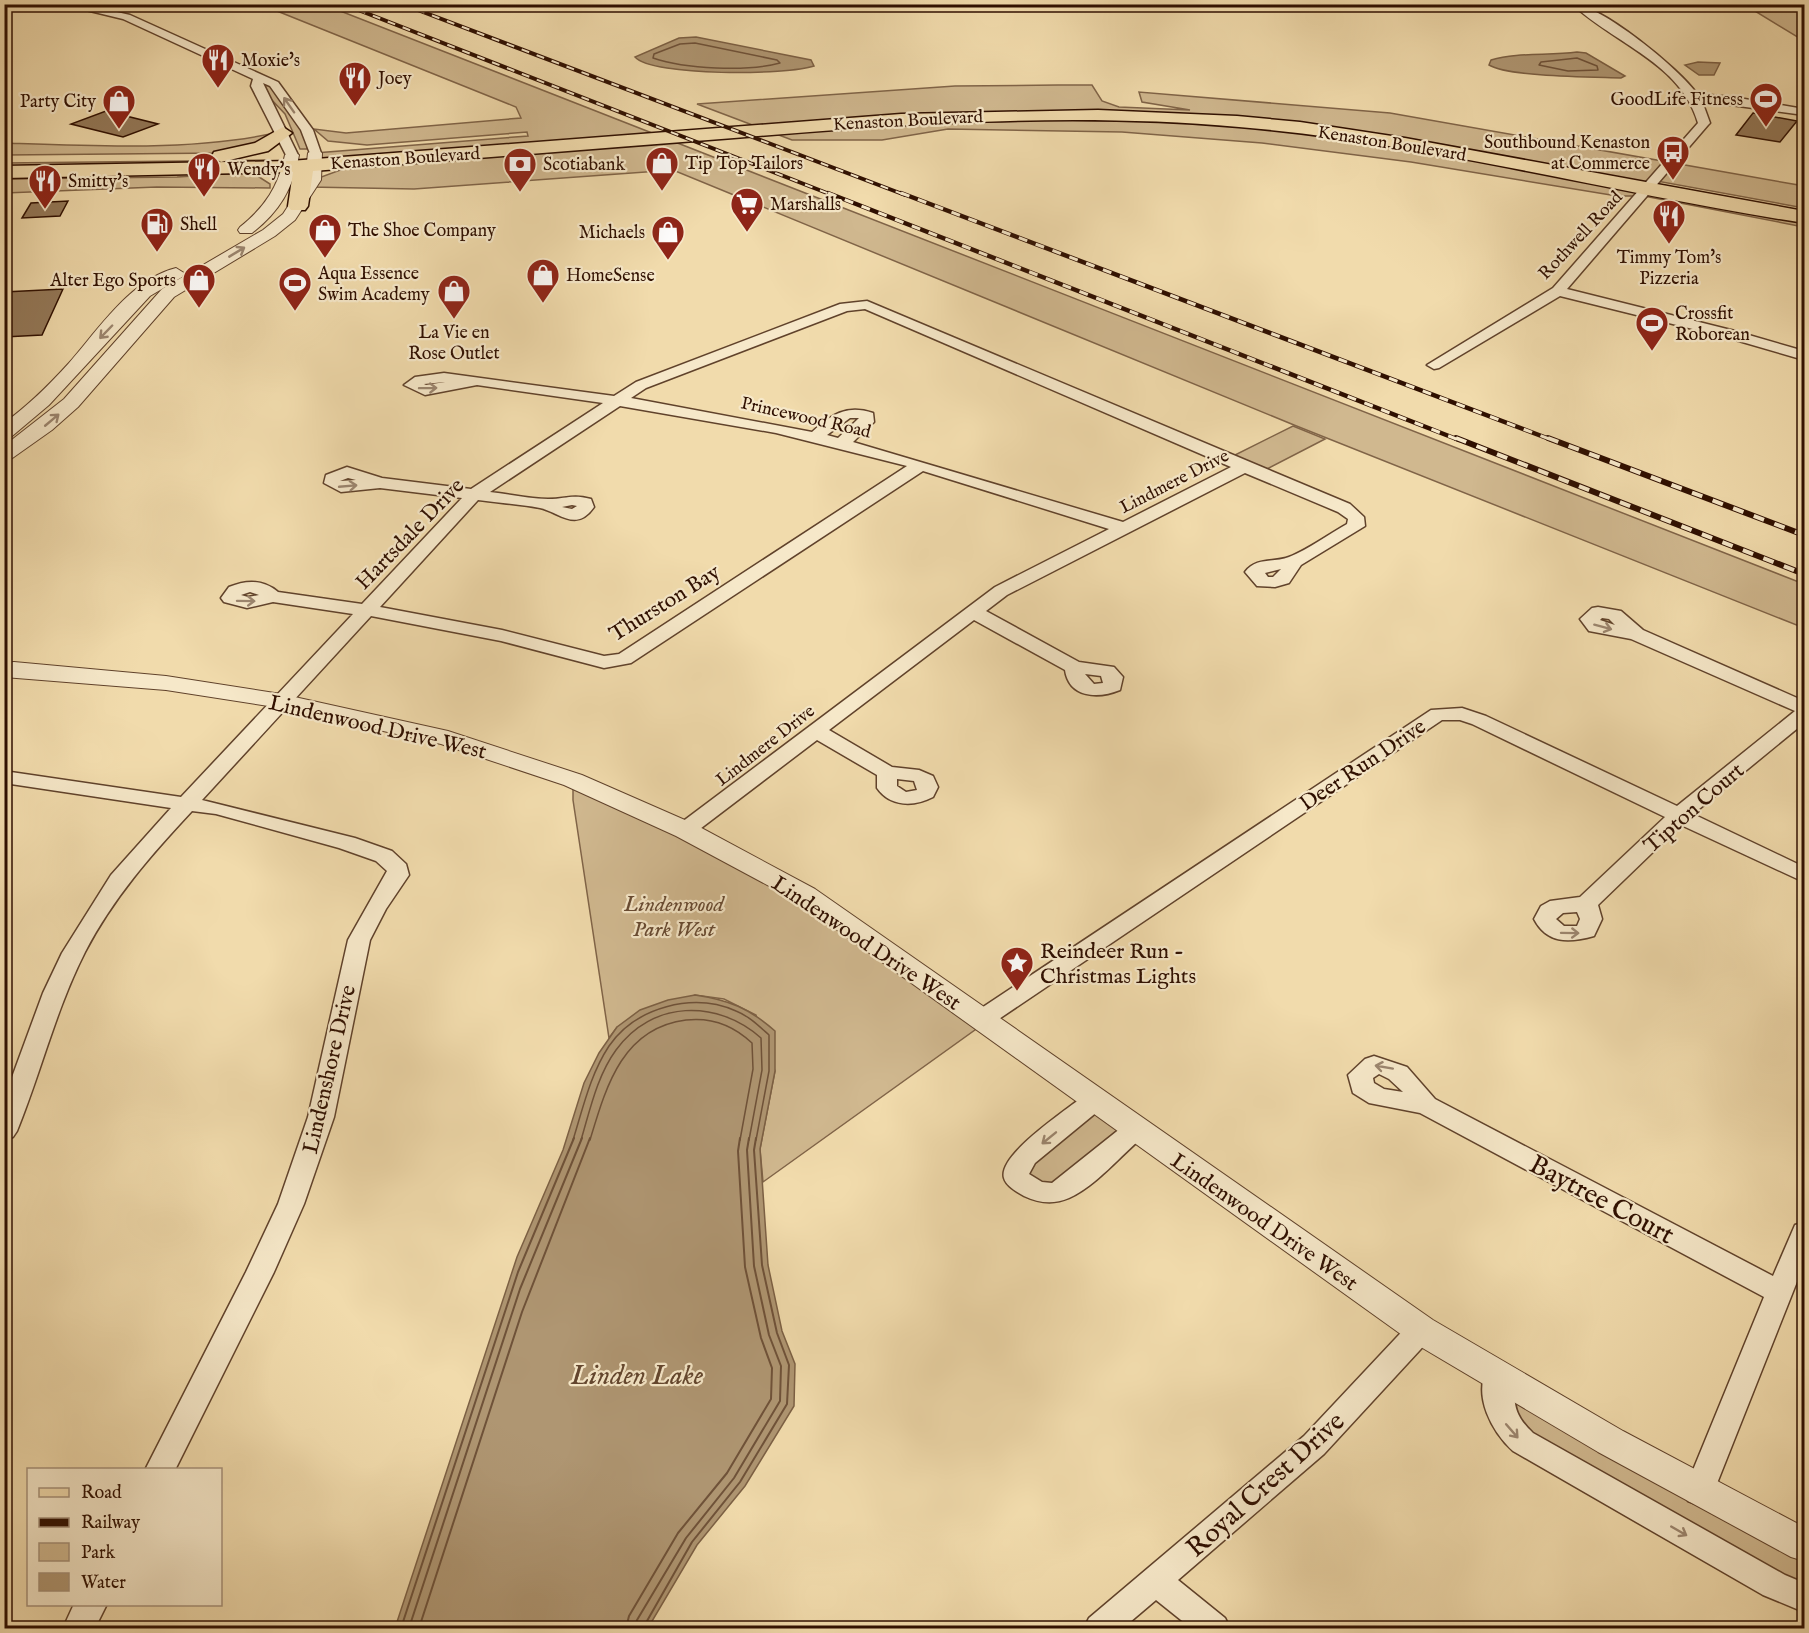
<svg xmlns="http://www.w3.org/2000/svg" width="1809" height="1633" font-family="'IM FELL English',serif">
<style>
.green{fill:#d0b88f;stroke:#806448;stroke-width:1.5}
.water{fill:#af9672;stroke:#7c6044;stroke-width:1.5}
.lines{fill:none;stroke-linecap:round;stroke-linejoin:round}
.shore-far1{stroke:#6f5239;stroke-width:1.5}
.shore{stroke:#6f5239;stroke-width:2}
.building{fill:#947959;stroke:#2f0f00;stroke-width:1.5}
.minor-casing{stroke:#60422b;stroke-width:3}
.tertiary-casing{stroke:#60422b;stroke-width:2}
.primary-casing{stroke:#2f0f00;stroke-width:3}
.minor{fill:#f6e8c9;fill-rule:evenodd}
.tertiary{fill:#f6e8c9;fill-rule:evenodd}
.primary{fill:#f1dbac;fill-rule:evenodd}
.rail-far2-casing{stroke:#2f0f00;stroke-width:4}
.rail-far1-casing{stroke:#2f0f00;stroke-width:4.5}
.rail-casing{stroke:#2f0f00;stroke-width:6}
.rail-far2{stroke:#f6e8c9;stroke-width:2;stroke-dasharray:8;stroke-linecap:butt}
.rail-far1{stroke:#f6e8c9;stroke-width:3;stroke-dasharray:9;stroke-linecap:butt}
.rail{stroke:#f6e8c9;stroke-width:4;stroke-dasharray:11;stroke-linecap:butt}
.oneway{stroke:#9c866f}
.labels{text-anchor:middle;stroke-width:4.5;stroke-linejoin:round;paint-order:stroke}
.far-poi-label{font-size:18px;fill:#2f0f00;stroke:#f6e8c9;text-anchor:start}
.far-street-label{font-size:18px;fill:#2f0f00;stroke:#f6e8c9}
.street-label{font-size:22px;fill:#2f0f00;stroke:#f6e8c9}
.park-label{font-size:22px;font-style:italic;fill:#674a32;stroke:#f6e8c9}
.poi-label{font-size:22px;fill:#2f0f00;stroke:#f6e8c9;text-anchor:start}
.near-street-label{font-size:27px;fill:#2f0f00;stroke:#f6e8c9}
.near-water-label{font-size:28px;font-style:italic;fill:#62452e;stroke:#f6e8c9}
</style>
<rect width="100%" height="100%" fill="#f1dbac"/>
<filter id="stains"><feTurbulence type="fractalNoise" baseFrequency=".00333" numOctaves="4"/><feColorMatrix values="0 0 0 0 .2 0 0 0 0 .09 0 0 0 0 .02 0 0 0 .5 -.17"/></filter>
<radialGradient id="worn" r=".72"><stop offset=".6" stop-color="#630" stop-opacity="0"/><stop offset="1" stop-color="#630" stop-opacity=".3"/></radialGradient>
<g class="green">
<polygon points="262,5 325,5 1804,584 1804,628 1294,425 673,170 414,189 310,187 313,180 362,162 314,165 315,153 528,136 527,132 367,145 328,141 314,129 346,133 521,118 516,107"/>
<polygon points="1745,5 1804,5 1804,41"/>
<path d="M 263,83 C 286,89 297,123 308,142 L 307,149 L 300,149 L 285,114 L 270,98 Z"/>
<polygon points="1058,85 1092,85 1102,101 1119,107 1190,110 1142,102 1139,92 1390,113 1804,186 1804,208 1657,181 1652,188 1804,217 1804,227 1644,196 1617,196 1411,162 1262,143 1122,132 948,129 882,140 792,140 697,104 955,86"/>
<path d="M 270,134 L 267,140 L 222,153 L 5,155 L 4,143 C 88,146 189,151 270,134 Z"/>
<polygon points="268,160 5,168 4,163"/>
<polygon points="242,173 262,175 259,177 270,184 270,188 157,187 5,193 4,179 177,177"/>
<polygon points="1293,426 1325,439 1265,470 1233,456"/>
<polygon points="573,780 806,895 986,1022 763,1182 760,1149 775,1071 756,1015 724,999 695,995 617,1027 609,1038 573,800"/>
<polygon points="1094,1101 1135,1130 1055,1193 1017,1166"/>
<polygon points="1497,1377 1699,1492 1804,1545 1804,1598 1774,1585 1539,1452"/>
</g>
<g class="water">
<path d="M 696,37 L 811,60 L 814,66 C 788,75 653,77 635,57 L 679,38 Z"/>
<path d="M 1577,52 L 1586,53 L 1625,76 L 1621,78 C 1594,77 1509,77 1489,65 L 1491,60 C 1518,52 1549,56 1577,52 Z"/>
<polygon points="1698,62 1720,63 1714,75 1699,75 1685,65"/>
<path d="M 695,995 C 729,1000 749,1008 775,1031 L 775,1071 L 760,1149 L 768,1265 L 782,1331 L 795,1364 L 794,1406 L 745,1486 L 697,1545 L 648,1628 L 395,1628 L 517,1257 L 563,1150 L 584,1083 L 599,1053 L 617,1027 L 640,1010 L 668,1000 Z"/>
</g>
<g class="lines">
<g class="shore-far1">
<path d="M 695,43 L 777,60 L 780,63 C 747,72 685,69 653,58 L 654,54 L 680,44 Z"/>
<polygon points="1577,58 1597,66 1598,70 1568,71 1539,65 1541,62"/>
<path d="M 573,1140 C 583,1108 590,1075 609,1046 C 636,1007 693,992 736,1011 C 749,1016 759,1026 769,1035 L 769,1071 L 756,1140"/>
<path d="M 581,1140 C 590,1110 597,1076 616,1050 C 652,1000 717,999 761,1038 L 762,1070 L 749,1140"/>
<path d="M 590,1140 C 606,1087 622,1028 686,1020 C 712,1017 733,1025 752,1043 L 753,1069 L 740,1140"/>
</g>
<g class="shore">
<polyline points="401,1628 518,1272 574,1138"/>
<polyline points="409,1628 520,1289 582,1138"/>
<polyline points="419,1628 522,1312 590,1138"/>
<polyline points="626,1628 629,1616 678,1533 727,1473 771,1399 772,1368 761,1338 745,1267 738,1151 740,1138"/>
<polyline points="635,1628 637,1620 686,1538 734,1478 780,1401 781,1366 769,1335 754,1266 747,1150 749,1138"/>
<polyline points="643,1628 692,1542 740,1482 787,1404 789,1365 777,1333 762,1265 754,1150 756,1138"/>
</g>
</g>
<g class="building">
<polygon points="106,111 158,124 123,137 71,124"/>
<polygon points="1753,113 1797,121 1780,142 1736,135"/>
<polygon points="68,201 60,216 22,218 31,203"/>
<polygon points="63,289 42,335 4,337 4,292"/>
</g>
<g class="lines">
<g class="minor-casing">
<g id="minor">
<polygon points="61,4 82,4 130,15 278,82 313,130 321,153 311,156 301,130 270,86 263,83 298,155 296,158 286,155 251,86 253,79 123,19"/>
<path d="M 1572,4 C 1600,4 1680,69 1697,94 L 1733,97 L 1804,109 L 1804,115 L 1702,101 L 1710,123 L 1708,125 L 1567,289 L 1735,331 L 1804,351 L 1804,360 L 1725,337 L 1560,296 L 1439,368 L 1434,369 L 1427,365 L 1553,288 L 1698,123 C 1681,63 1615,44 1572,4 Z"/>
<path d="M 867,301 L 1350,504 L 1364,517 L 1365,526 L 1301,565 L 1289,583 L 1275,587 L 1257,586 L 1245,572 C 1256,557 1274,563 1289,557 C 1309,549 1329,534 1347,524 L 1348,519 L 1338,512 L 1245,473 L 1007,595 L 986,611 L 1079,662 L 1114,667 L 1123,677 L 1120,690 C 1098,699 1069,698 1065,670 L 974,620 L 829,730 L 892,767 L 919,770 L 933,776 L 938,787 L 933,797 C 914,807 890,807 877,788 L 877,775 L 817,740 L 692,835 L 678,835 L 674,830 L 678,825 L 995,587 L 1109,529 L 923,471 L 631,663 L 604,668 L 501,641 L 371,616 L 202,800 L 355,838 L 392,851 L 406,864 L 409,875 L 386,909 L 370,940 L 334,1117 L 304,1204 L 274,1272 L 175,1470 L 145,1470 L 246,1272 L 278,1204 L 308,1117 L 348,940 L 387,871 L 376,861 L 339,848 L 216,814 L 192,811 C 151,855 113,898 85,952 C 56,1009 41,1072 17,1131 L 13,1137 L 4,1140 L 4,1099 L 43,993 L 62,953 L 111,875 L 171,808 L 4,783 L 4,771 L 181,797 L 353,614 L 273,602 L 247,608 L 224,602 L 221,598 L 229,587 C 246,580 263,579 278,592 L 362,604 L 462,498 L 380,488 L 341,492 L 324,483 L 326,475 L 347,467 L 382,478 L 471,489 L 603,403 L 477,385 L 425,395 L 404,385 L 415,377 L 444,373 L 614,396 L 636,382 L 840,304 ZM 865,309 L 1231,467 L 1123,522 L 853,442 L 874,422 L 873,413 C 846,404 831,415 812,432 L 631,398 L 646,388 L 847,311 ZM 445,382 L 426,385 L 424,384 ZM 620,406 L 776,433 L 907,466 L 619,654 L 604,656 L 502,630 L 380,607 L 478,500 C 499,503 520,504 540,508 C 559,512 576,533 594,507 L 591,499 C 571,494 567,499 548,499 C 529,499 509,494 490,492 ZM 850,418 L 859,418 L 838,438 L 827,435 ZM 348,478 L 356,480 L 340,481 ZM 572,505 L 577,506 L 572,509 L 562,507 ZM 1281,569 L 1273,577 L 1268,577 L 1265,573 ZM 250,592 L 259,595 L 248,597 L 241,595 ZM 1085,674 L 1101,676 L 1103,683 L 1094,684 ZM 897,779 L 914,781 L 917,790 L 906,792 L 897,786 Z"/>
<path d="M 1598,607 L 1621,611 L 1643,630 L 1804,701 L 1804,723 L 1693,814 L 1804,867 L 1804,882 L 1681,825 L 1598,905 L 1602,919 L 1594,936 C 1569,943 1547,944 1534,919 L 1541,906 L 1550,901 L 1580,897 L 1665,817 L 1472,724 L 1460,720 L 1442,720 L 990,1025 L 982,1027 L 974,1025 L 970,1019 L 974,1013 L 1431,710 L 1462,708 L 1486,716 L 1677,806 L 1795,711 L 1631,639 L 1589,631 L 1580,619 L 1592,608 ZM 1602,618 L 1609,619 L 1615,625 L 1600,620 ZM 1577,912 L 1580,919 L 1577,926 L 1564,926 L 1556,919 L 1563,913 Z"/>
<path d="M 1374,1056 L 1407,1067 L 1435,1099 L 1773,1276 L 1795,1225 L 1804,1222 L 1804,1264 L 1710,1501 L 1699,1505 L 1688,1501 L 1684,1492 L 1764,1297 L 1420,1113 L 1369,1103 L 1353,1093 L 1348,1075 L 1365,1059 ZM 1379,1074 L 1389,1079 L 1403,1092 L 1384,1089 L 1374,1083 L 1373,1078 Z"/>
<path d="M 1094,1092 L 1103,1095 L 1106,1101 L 1103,1107 L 1035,1163 L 1029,1174 L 1042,1182 L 1052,1183 L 1126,1124 L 1135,1121 L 1144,1124 L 1148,1130 L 1144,1136 C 1120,1156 1097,1185 1069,1198 C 1053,1205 1039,1203 1024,1196 C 1017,1192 1006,1186 1004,1178 C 997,1155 1068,1109 1085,1095 Z"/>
<polygon points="1421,1319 1431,1322 1435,1330 1431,1338 1324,1454 1178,1580 1225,1618 1230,1628 1191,1628 1156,1600 1123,1628 1084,1628 1089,1618 1304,1436 1411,1322"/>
<path d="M 1497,1365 L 1507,1369 C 1521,1396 1505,1407 1533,1433 L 1785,1575 L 1804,1583 L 1804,1612 L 1763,1595 L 1513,1451 C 1492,1432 1473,1396 1487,1369 Z"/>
<polygon points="74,1604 107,1604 95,1628 63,1628"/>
</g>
</g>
<g class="tertiary-casing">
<g id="tertiary">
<polygon points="315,149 322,153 321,180 295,220 275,236 174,297 78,407 52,430 11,459 4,461 4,446 64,399 162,289 263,230 283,214 305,180 308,153"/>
<path d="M 292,151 L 299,155 C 293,189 279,212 252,233 L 240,233 L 238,230 L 240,227 C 266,206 278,187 285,155 Z"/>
<path d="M 176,268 L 184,273 L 182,277 L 150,296 L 49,405 L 11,437 L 4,439 L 4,423 C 28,406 49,385 69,363 C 98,330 131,279 176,268 Z"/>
<polygon points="14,662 166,676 281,694 448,731 582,775 694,824 815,889 1433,1320 1623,1431 1804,1527 1804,1561 1791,1557 1598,1452 1409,1340 797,901 676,836 564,785 441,744 281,708 166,690 4,677 4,663"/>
</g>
</g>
<g class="primary-casing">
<g id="primary">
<path d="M 1098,110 L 1237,116 L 1300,122 L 1405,138 L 1804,211 L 1804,223 C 1616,194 1430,143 1239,127 C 1071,112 902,124 734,138 C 594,149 453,160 313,171 L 308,206 L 305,210 L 291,210 L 288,206 L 293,172 L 4,178 L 4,166 L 290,161 L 901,114 Z"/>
<polygon points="283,127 292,133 268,151 221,162 212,156 214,152 255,143"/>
</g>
</g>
<use href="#minor" class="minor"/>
<use href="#tertiary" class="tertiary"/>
<use href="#primary" class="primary"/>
<g class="rail-far2-casing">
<g id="rail-far2">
<polyline points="343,4 832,195"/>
<polyline points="402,4 905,195"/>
</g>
</g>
<g class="rail-far1-casing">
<g id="rail-far1">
<polyline points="828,193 1459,440"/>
<polyline points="901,193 1552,440"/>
</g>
</g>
<g class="rail-casing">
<g id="rail">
<polyline points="1456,438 1804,574"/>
<polyline points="1548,438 1804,535"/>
</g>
</g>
<use href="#rail-far2" class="rail-far2"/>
<use href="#rail-far1" class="rail-far1"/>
<use href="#rail" class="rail"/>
</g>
<defs><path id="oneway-shaft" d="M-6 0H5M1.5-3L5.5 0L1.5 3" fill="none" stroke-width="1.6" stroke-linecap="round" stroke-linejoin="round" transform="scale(1.5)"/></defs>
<g class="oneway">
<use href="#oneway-shaft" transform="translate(289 105) rotate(-125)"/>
<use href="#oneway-shaft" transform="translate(237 252) rotate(-31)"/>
<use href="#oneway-shaft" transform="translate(106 332) rotate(134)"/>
<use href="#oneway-shaft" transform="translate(428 388) rotate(-1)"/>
<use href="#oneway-shaft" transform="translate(52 420) rotate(-40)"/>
<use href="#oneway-shaft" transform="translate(348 486) rotate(-5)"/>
<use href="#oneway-shaft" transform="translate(246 601) rotate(1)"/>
<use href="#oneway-shaft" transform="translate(1603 627) rotate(15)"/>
<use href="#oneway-shaft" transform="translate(1570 933) rotate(1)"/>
<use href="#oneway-shaft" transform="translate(1384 1067) rotate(-170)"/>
<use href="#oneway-shaft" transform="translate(1049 1138) rotate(141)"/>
<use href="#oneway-shaft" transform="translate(1512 1431) rotate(49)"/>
<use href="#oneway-shaft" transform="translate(1679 1531) rotate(30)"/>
</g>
<defs>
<g id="restaurant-pin" transform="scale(1.725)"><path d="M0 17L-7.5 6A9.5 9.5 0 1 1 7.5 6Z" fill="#8f2418" stroke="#f6e8c9"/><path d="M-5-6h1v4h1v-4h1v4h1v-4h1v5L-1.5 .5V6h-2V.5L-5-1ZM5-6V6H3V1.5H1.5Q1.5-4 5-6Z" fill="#fff"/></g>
<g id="stadium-pin" transform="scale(1.725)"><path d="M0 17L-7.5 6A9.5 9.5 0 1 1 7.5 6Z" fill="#8f2418" stroke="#f6e8c9"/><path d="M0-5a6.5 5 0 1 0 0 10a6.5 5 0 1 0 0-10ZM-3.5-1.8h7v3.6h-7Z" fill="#fff"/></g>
<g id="shop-pin" transform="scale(1.725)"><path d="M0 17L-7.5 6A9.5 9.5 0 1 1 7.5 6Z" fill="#8f2418" stroke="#f6e8c9"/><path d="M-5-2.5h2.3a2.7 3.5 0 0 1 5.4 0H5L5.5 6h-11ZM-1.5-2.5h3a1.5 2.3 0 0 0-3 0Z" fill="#fff"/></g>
<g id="bus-pin" transform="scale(1.725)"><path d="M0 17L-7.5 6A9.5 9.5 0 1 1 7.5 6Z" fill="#8f2418" stroke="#f6e8c9"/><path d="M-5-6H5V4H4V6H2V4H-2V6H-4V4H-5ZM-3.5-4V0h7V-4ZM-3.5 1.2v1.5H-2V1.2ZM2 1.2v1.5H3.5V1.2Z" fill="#fff"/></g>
<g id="bank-pin" transform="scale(1.725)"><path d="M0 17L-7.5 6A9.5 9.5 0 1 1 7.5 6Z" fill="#8f2418" stroke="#f6e8c9"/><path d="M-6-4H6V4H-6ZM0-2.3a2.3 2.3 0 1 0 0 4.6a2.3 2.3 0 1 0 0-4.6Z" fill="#fff"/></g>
<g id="supermarket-pin" transform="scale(1.725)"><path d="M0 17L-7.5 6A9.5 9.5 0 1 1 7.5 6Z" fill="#8f2418" stroke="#f6e8c9"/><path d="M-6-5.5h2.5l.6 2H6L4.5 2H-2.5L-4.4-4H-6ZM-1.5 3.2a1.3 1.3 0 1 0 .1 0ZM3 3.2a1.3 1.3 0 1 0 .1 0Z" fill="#fff"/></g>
<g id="fuel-pin" transform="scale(1.725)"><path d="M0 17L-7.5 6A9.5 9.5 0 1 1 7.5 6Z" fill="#8f2418" stroke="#f6e8c9"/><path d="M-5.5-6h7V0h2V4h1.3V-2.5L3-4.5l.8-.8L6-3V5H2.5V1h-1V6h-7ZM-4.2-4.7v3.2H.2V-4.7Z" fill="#fff"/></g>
<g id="sight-pin" transform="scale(1.725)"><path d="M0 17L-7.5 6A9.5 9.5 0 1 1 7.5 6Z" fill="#8f2418" stroke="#f6e8c9"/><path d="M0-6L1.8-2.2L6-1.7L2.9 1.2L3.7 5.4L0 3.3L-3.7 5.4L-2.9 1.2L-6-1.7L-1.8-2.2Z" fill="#fff"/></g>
</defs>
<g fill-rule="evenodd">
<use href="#restaurant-pin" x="218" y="60"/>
<use href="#restaurant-pin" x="355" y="78"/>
<use href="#stadium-pin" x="1766" y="99"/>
<use href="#shop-pin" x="119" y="101"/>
<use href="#bus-pin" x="1673" y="152"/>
<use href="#shop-pin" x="662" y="163"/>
<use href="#bank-pin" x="520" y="164"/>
<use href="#restaurant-pin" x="204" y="169"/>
<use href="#restaurant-pin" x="45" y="181"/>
<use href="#supermarket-pin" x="747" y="204"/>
<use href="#restaurant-pin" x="1669" y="216"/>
<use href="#fuel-pin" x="157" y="224"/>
<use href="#shop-pin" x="325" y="230"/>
<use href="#shop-pin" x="668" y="232"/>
<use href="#shop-pin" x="543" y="275"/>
<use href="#shop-pin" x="199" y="280"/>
<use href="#stadium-pin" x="295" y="283"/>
<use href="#shop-pin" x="454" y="291"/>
<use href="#stadium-pin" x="1652" y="323"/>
<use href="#sight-pin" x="1017" y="963"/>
</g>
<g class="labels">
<g class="far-poi-label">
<text x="241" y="66">Moxie's</text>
<text x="378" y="84">Joey</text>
<text x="1743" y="105" text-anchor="end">GoodLife Fitness</text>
<text x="96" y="107" text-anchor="end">Party City</text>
<text x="1650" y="148" text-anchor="end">Southbound Kenaston<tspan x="1650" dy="21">at Commerce</tspan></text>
<text x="685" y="169">Tip Top Tailors</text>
<text x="543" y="170">Scotiabank</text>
<text x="227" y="175">Wendy's</text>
<text x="68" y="187">Smitty's</text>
<text x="770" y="210">Marshalls</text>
<text x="180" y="230">Shell</text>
<text x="348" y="236">The Shoe Company</text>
<text x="645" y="238" text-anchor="end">Michaels</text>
<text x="1669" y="263" text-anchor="middle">Timmy Tom's<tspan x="1669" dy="21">Pizzeria</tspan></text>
<text x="318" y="279">Aqua Essence<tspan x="318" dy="21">Swim Academy</tspan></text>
<text x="566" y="281">HomeSense</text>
<text x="176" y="286" text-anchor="end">Alter Ego Sports</text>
<text x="1675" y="319">Crossfit<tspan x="1675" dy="21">Roborean</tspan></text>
<text x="454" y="338" text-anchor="middle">La Vie en<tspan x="454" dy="21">Rose Outlet</tspan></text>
</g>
<g class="far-street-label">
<text transform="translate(908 120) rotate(-3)" y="6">Kenaston Boulevard</text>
<text transform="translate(1392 143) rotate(9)" y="6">Kenaston Boulevard</text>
<text transform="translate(405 158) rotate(-4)" y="6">Kenaston Boulevard</text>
<text transform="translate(1580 235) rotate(-47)" y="6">Rothwell Road</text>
<text transform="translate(806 417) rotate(13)" y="6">Princewood Road</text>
<text transform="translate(1174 481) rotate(-27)" y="6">Lindmere Drive</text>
<text transform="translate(765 745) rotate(-38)" y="6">Lindmere Drive</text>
</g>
<g class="street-label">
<text transform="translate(409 533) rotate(-46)" y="8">Hartsdale Drive</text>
<text transform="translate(664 602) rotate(-32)" y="8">Thurston Bay</text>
<text transform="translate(378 726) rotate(13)" y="8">Lindenwood Drive West</text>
<text transform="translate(1362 764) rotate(-34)" y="8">Deer Run Drive</text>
<text transform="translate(1693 807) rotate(-41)" y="8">Tipton Court</text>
<text transform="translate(867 942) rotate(34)" y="8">Lindenwood Drive West</text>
<text transform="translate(328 1069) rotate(-77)" y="8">Lindenshore Drive</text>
<text transform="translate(1265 1221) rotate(35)" y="8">Lindenwood Drive West</text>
</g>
<g class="park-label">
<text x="674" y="911">Lindenwood<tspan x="674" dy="25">Park West</tspan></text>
</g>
<g class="poi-label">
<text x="1040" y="958">Reindeer Run -<tspan x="1040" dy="25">Christmas Lights</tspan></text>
</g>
<g class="near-street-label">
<text transform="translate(1602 1199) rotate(28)" y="9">Baytree Court</text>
<text transform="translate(1265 1484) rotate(-42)" y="9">Royal Crest Drive</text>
</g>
<g class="near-water-label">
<text x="637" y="1384">Linden Lake</text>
</g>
</g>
<rect width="1809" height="1633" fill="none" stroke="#f1dbac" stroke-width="24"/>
<rect x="6" y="6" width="1797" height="1621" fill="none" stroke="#2f0f00" stroke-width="3"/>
<rect x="12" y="12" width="1785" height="1609" fill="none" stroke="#2f0f00" stroke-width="1.5"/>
<rect x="27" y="1468" width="195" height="138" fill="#f6e8c9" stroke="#a69179" stroke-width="1.5"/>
<rect x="39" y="1488" width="30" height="9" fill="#f1dbac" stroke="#a69179" stroke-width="1.5"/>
<text x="81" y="1498" font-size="18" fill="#2f0f00">Road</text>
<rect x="39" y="1518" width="30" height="9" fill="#2f0f00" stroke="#a69179" stroke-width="1.5"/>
<text x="81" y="1528" font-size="18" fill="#2f0f00">Railway</text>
<rect x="39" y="1543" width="30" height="18" fill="#d0b88f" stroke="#a69179" stroke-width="1.5"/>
<text x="81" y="1558" font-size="18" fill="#2f0f00">Park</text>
<rect x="39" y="1573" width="30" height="18" fill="#af9672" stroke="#a69179" stroke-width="1.5"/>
<text x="81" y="1588" font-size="18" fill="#2f0f00">Water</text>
<rect width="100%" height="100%" filter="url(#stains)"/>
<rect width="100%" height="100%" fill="url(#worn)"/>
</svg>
